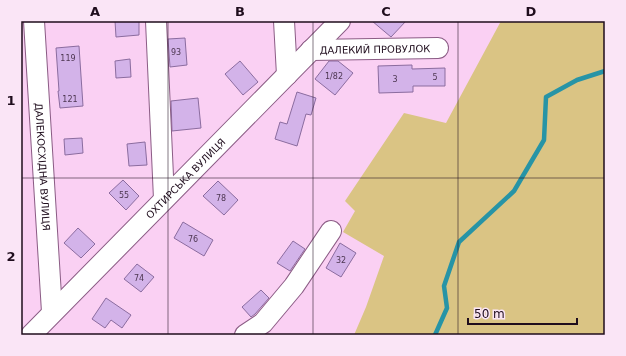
<svg xmlns="http://www.w3.org/2000/svg" width="626" height="356" font-family="'DejaVu Sans',sans-serif">
<style>
.green{fill:#dac484}
.lines{fill:none;stroke-linecap:round;stroke-linejoin:round}
.stream{stroke:#2794a6;stroke-width:4.5}
.building{fill:#d3b3e9;stroke:#8b6c9f}
.minor-casing{stroke:#8b5c85;stroke-width:22}
.minor{stroke:#fff;stroke-width:20}
.grid{fill:none;stroke:#1f0d1d;stroke-width:1;stroke-opacity:0.55}
.labels{text-anchor:middle;stroke-width:4;stroke-linejoin:round;paint-order:stroke}
.number-label{font-size:8px;fill:#4c3650}
.street-label{font-size:10px;fill:#1f0d1d;stroke:#fae5f6}
.neatline{fill:none;stroke:#1f0d1d;stroke-width:1.5}
.grid-label{font-size:13px;text-anchor:middle;font-weight:bold;fill:#1f0d1d}
</style>
<rect width="100%" height="100%" fill="#fad0f3"/>
<polygon class="green" points="501,21 605,21 605,335 354,335 366,307 384,256 343,232 355,211 345,201 404,113 446,123"/>
<g class="lines">
<polyline class="stream" points="435,335 447,308 444,286 459,242 514,191 544,140 546,97 577,80 605,71"/>
</g>
<g class="building">
<polygon points="115,21 139,21 139,35 116,37"/>
<polygon points="372,21 406,21 391,37"/>
<polygon points="185,38 187,65 170,67 168,39"/>
<polygon points="79,46 83,106 60,108 58,91 59,91 56,48"/>
<polygon points="130,59 131,77 116,78 115,61"/>
<polygon points="240,61 258,82 243,95 225,74"/>
<polygon points="329,61 338,61 353,73 335,95 315,79"/>
<polygon points="412,65 412,69 445,68 445,86 413,86 413,92 379,93 378,66"/>
<polygon points="297,92 316,98 311,115 306,114 297,146 275,139 280,122 287,124"/>
<polygon points="198,98 201,128 172,131 171,101"/>
<polygon points="82,138 83,153 65,155 64,139"/>
<polygon points="145,142 147,165 129,166 127,144"/>
<polygon points="123,180 139,196 126,210 109,193"/>
<polygon points="218,181 238,200 224,215 203,196"/>
<polygon points="183,222 213,240 204,256 174,238"/>
<polygon points="78,228 95,244 81,258 64,243"/>
<polygon points="293,241 305,249 290,271 277,263"/>
<polygon points="340,243 356,253 341,277 326,268"/>
<polygon points="137,264 154,277 141,292 124,279"/>
<polygon points="261,290 269,298 255,314 251,317 242,307"/>
<polygon points="106,298 131,315 122,328 111,320 105,328 92,319"/>
</g>
<g class="lines">
<g class="minor-casing">
<g id="minor">
<path id="s1" d="M 34,21 L 52,312"/>
<polyline points="156,21 164,199"/>
<polyline points="284,21 287,75"/>
<path id="s2" d="M 311,50 L 438,48"/>
<path id="s3" d="M 31,335 L 340,21"/>
<polyline points="245,335 263,323 294,286 331,231"/>
</g>
</g>
<use href="#minor" class="minor"/>
</g>
<path class="grid" d="M 168,21 L 168,335M 313,21 L 313,335M 458,21 L 458,335M 21,178 L 605,178"/>
<g class="labels">
<g class="number-label">
<text x="176" y="55">93</text>
<text x="68" y="61">119</text>
<text x="334" y="79">1/82</text>
<text x="435" y="80">5</text>
<text x="395" y="82">3</text>
<text x="70" y="102">121</text>
<text x="124" y="198">55</text>
<text x="221" y="201">78</text>
<text x="193" y="242">76</text>
<text x="341" y="263">32</text>
<text x="139" y="281">74</text>
</g>
<g class="street-label">
<text dy="4" stroke="none"><textPath href="#s2" startOffset="64">ДАЛЕКИЙ ПРОВУЛОК</textPath></text>
<text dy="4" stroke="none"><textPath href="#s1" startOffset="146">ДАЛЕКОСХІДНА ВУЛИЦЯ</textPath></text>
<text dy="4" stroke="none"><textPath href="#s3" startOffset="220">ОХТИРСЬКА ВУЛИЦЯ</textPath></text>
</g>
</g>
<rect width="626" height="356" fill="none" stroke="#fae5f6" stroke-width="44"/>
<path d="M468 318v6h109v-6" fill="none" stroke="#1f0d1d" stroke-width="2"/>
<text x="474" y="318" font-size="12" fill="#1f0d1d" stroke="#fae5f6" stroke-width="3" paint-order="stroke">50 m</text>
<rect x="22" y="22" width="582" height="312" class="neatline"/>
<g class="grid-label">
<text x="95" y="16">A</text>
<text x="240" y="16">B</text>
<text x="386" y="16">C</text>
<text x="531" y="16">D</text>
<text x="11" y="105">1</text>
<text x="11" y="261">2</text>
</g>
</svg>
